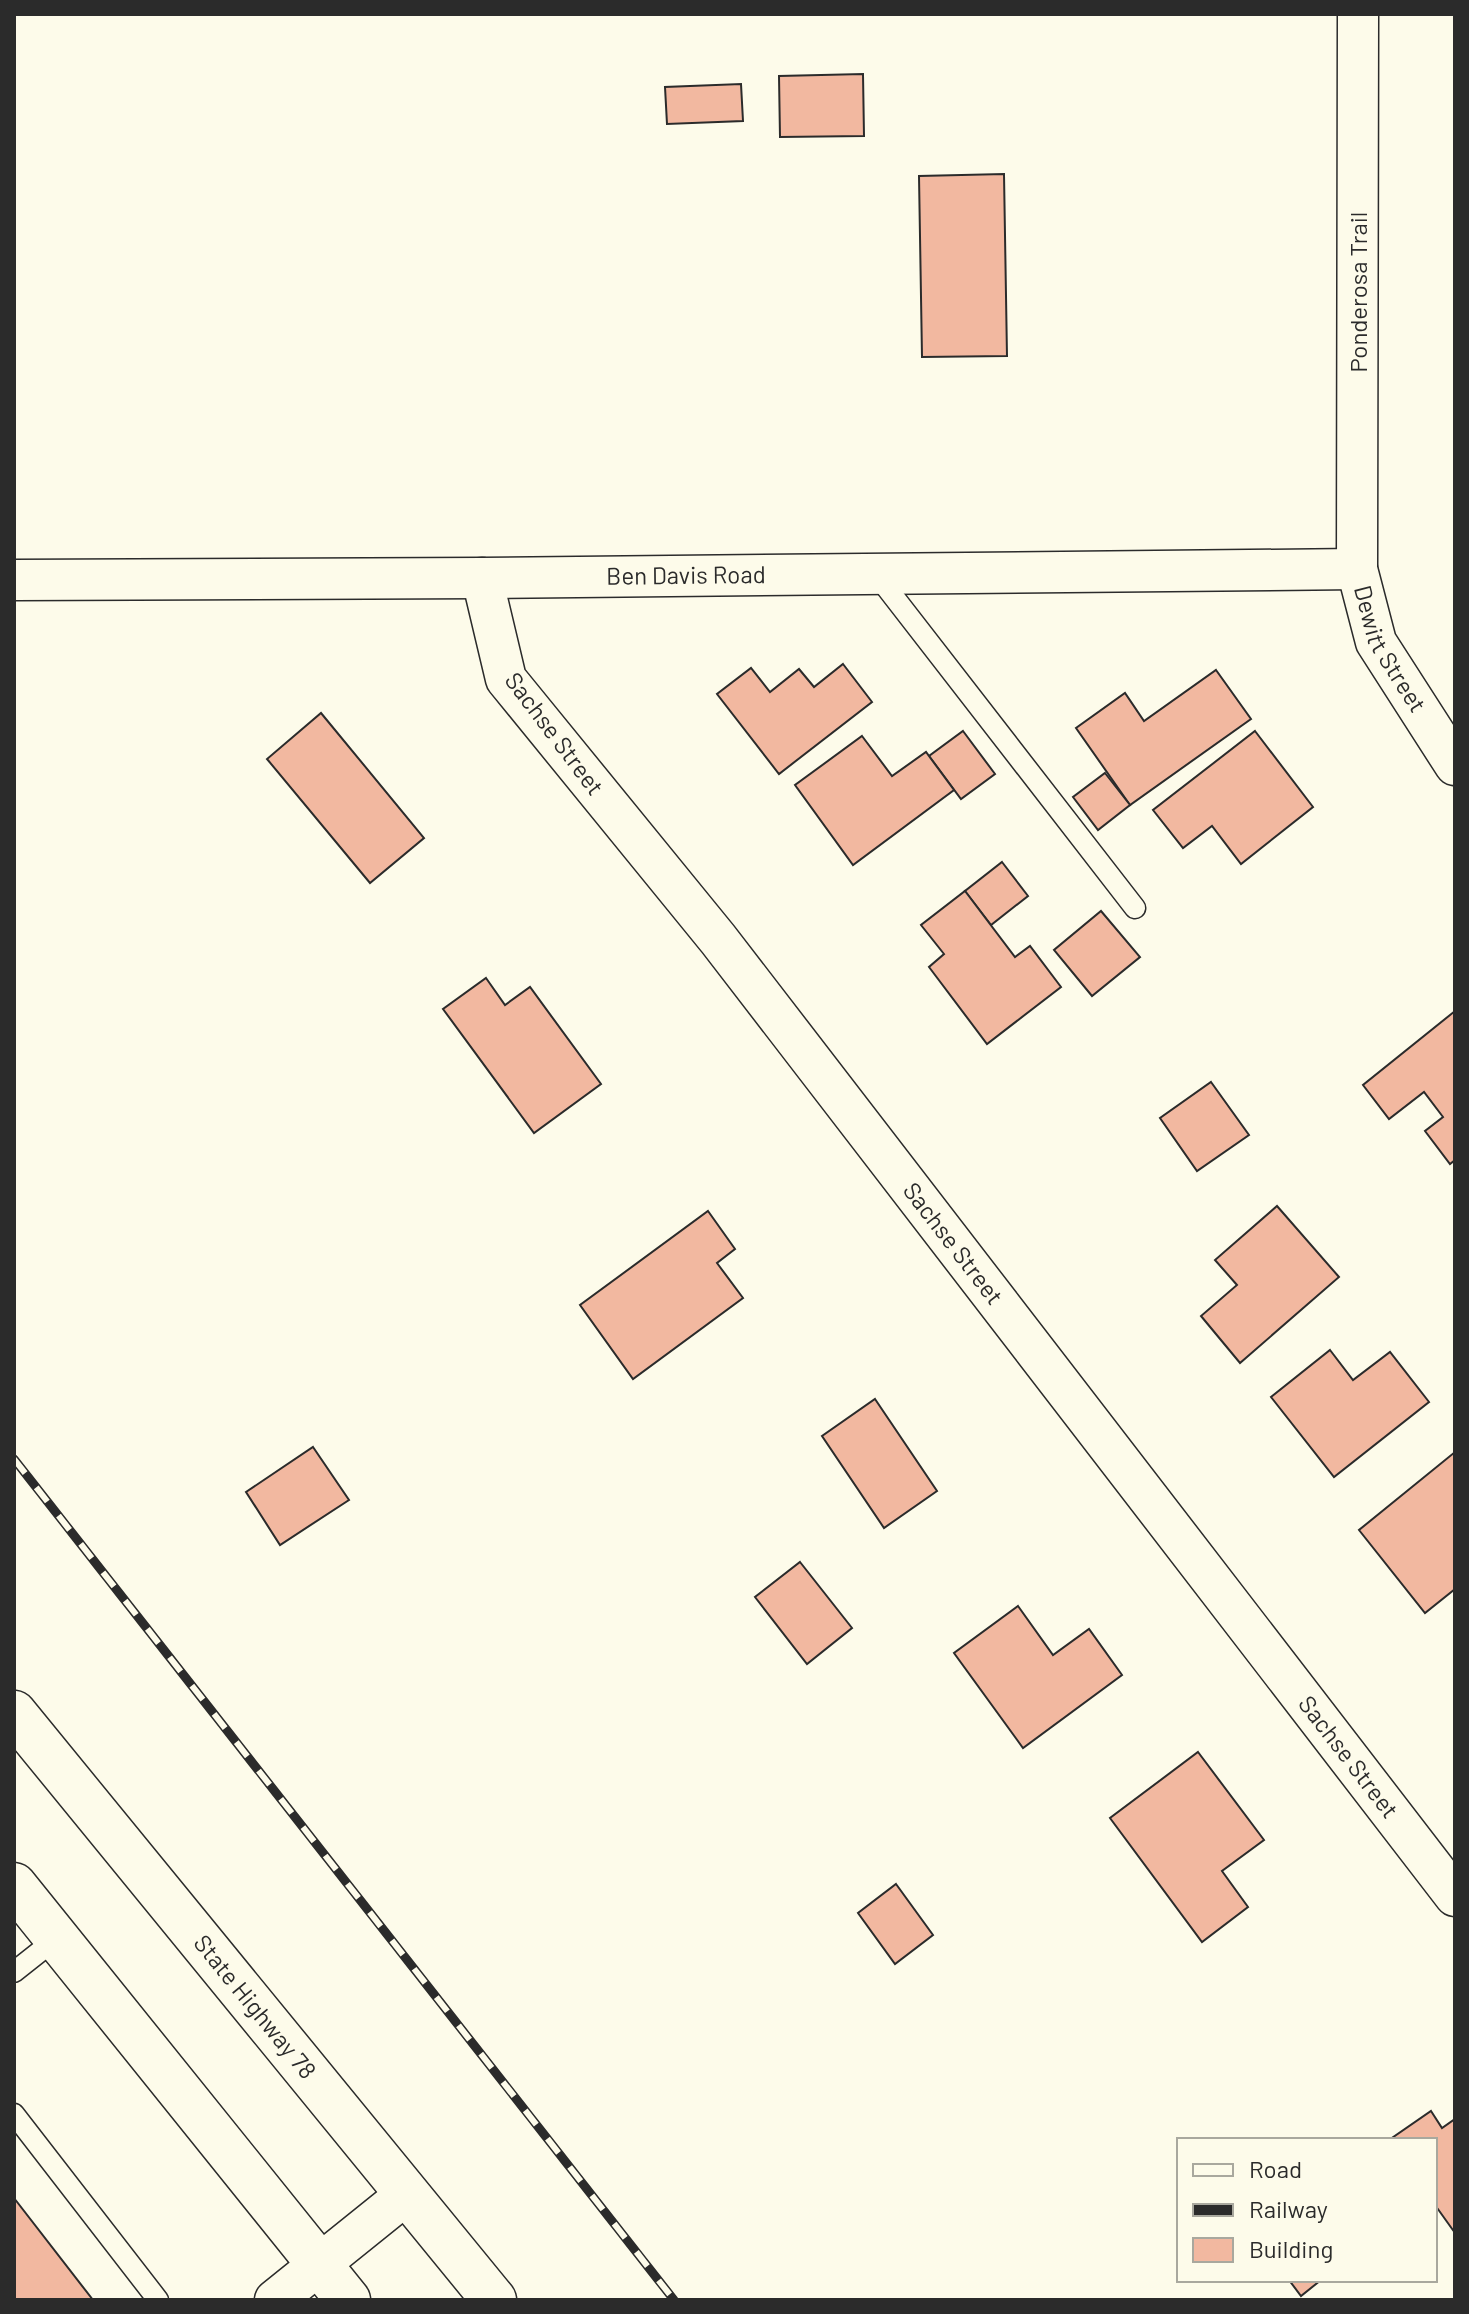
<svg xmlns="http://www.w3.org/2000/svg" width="1469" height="2314" font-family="Barlow,sans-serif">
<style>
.building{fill:#f2b8a0;stroke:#2b2b2b;stroke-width:2}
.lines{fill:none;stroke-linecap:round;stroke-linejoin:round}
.lane-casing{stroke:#2b2b2b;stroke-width:23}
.street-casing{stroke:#2b2b2b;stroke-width:43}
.primary-casing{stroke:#2b2b2b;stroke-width:47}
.lane{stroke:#fdfbea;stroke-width:20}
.street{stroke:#fdfbea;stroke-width:40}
.primary{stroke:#fdfbea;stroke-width:44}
.rail-casing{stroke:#2b2b2b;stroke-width:9}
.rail{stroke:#fdfbea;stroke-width:6;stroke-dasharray:18;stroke-linecap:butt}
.labels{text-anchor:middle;stroke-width:6;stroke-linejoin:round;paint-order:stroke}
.street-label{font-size:24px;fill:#2b2b2b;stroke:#fdfbea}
</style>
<rect width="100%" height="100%" fill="#fdfbea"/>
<g class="building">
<polygon points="863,74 864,136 780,137 779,76"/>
<polygon points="741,84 743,121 667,124 665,87"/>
<polygon points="1004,174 1007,356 922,357 919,176"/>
<polygon points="843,664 872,702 779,774 717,694 751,668 770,692 799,669 814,687"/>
<polygon points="1216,670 1251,719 1130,805 1076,728 1125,693 1144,721"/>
<polygon points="321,713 424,838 370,883 267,759"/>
<polygon points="963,731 995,774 961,799 929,756"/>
<polygon points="1255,731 1313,807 1241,864 1212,826 1183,848 1153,810"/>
<polygon points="862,736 892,776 926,752 954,790 853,865 795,785"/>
<polygon points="1105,773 1130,805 1098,830 1073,797"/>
<polygon points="1002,862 1028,896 991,925 965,891"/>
<polygon points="965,891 1015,957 1030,946 1061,987 987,1044 929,967 944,954 921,925"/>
<polygon points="1101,911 1140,957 1092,996 1054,950"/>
<polygon points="486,978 505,1005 530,987 601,1084 534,1133 443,1009"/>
<polygon points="1455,1011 1455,1160 1450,1164 1425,1131 1443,1117 1424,1092 1389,1119 1363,1085"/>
<polygon points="1211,1082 1249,1135 1197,1171 1160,1118"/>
<polygon points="1277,1206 1339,1277 1240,1363 1201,1316 1237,1285 1215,1260"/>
<polygon points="708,1211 735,1249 717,1263 743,1298 633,1379 580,1305"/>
<polygon points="1330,1350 1353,1380 1390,1352 1429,1402 1334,1477 1271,1397"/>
<polygon points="875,1399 937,1491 884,1528 822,1436"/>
<polygon points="313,1447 349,1500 280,1545 246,1492"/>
<polygon points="1455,1452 1455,1589 1425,1613 1359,1530"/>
<polygon points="800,1562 852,1628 807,1664 755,1597"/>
<polygon points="1018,1606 1053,1655 1089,1629 1122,1675 1023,1748 954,1653"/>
<polygon points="1198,1752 1264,1840 1222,1871 1248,1907 1202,1942 1110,1818"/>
<polygon points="896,1884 933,1935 895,1964 858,1913"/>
<polygon points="1431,2111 1442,2128 1455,2119 1455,2233 1435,2205 1435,2140 1389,2140"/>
<polygon points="14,2198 93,2300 14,2300"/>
<polygon points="1289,2280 1321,2280 1301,2296"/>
</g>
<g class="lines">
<g class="lane-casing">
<g id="lane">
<polyline points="876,574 1135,908"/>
<polyline points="14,1972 57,1938"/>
<polyline points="14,2114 158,2300"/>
</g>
</g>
<g class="street-casing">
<g id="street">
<path id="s1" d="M 1358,14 L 1357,569 L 1376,642 L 1455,765"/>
<path id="s2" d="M 482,578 L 506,679 L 718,939 L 1455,1896"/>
<path id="s3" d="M 14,580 L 482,578 L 1357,569"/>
<polyline points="275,2300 408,2193"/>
</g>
</g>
<g class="primary-casing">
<g id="primary">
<path id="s4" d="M 14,1713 L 494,2300"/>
<polyline points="14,1885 348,2300"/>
</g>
</g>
<use href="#lane" class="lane"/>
<use href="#street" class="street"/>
<use href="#primary" class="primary"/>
<g class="rail-casing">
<polyline id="rail" points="14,1459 674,2300"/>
</g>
<use href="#rail" class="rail"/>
</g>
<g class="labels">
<g class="street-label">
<text transform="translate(1359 292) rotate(-90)" y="8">Ponderosa Trail</text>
<text dy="8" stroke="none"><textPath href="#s3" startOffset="672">Ben Davis Road</textPath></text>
<text dy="8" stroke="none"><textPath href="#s1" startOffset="642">Dewitt Street</textPath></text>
<text transform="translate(554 734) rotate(53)" y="8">Sachse Street</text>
<text dy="8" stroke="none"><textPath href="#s2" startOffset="824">Sachse Street</textPath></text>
<text dy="8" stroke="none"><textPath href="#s2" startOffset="1472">Sachse Street</textPath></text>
<text dy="8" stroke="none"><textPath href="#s4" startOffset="380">State Highway 78</textPath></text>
</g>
</g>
<rect width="1469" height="2314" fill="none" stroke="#2b2b2b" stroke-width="32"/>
<rect x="1177" y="2138" width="260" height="144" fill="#fdfbea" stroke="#a9a89e" stroke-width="2"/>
<rect x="1193" y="2164" width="40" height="12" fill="#fdfbea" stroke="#a9a89e" stroke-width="2"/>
<text x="1249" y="2178" font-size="24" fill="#2b2b2b">Road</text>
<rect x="1193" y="2204" width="40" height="12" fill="#2b2b2b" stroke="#a9a89e" stroke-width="2"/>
<text x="1249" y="2218" font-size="24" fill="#2b2b2b">Railway</text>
<rect x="1193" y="2238" width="40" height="24" fill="#f2b8a0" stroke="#a9a89e" stroke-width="2"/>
<text x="1249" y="2258" font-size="24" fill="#2b2b2b">Building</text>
</svg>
